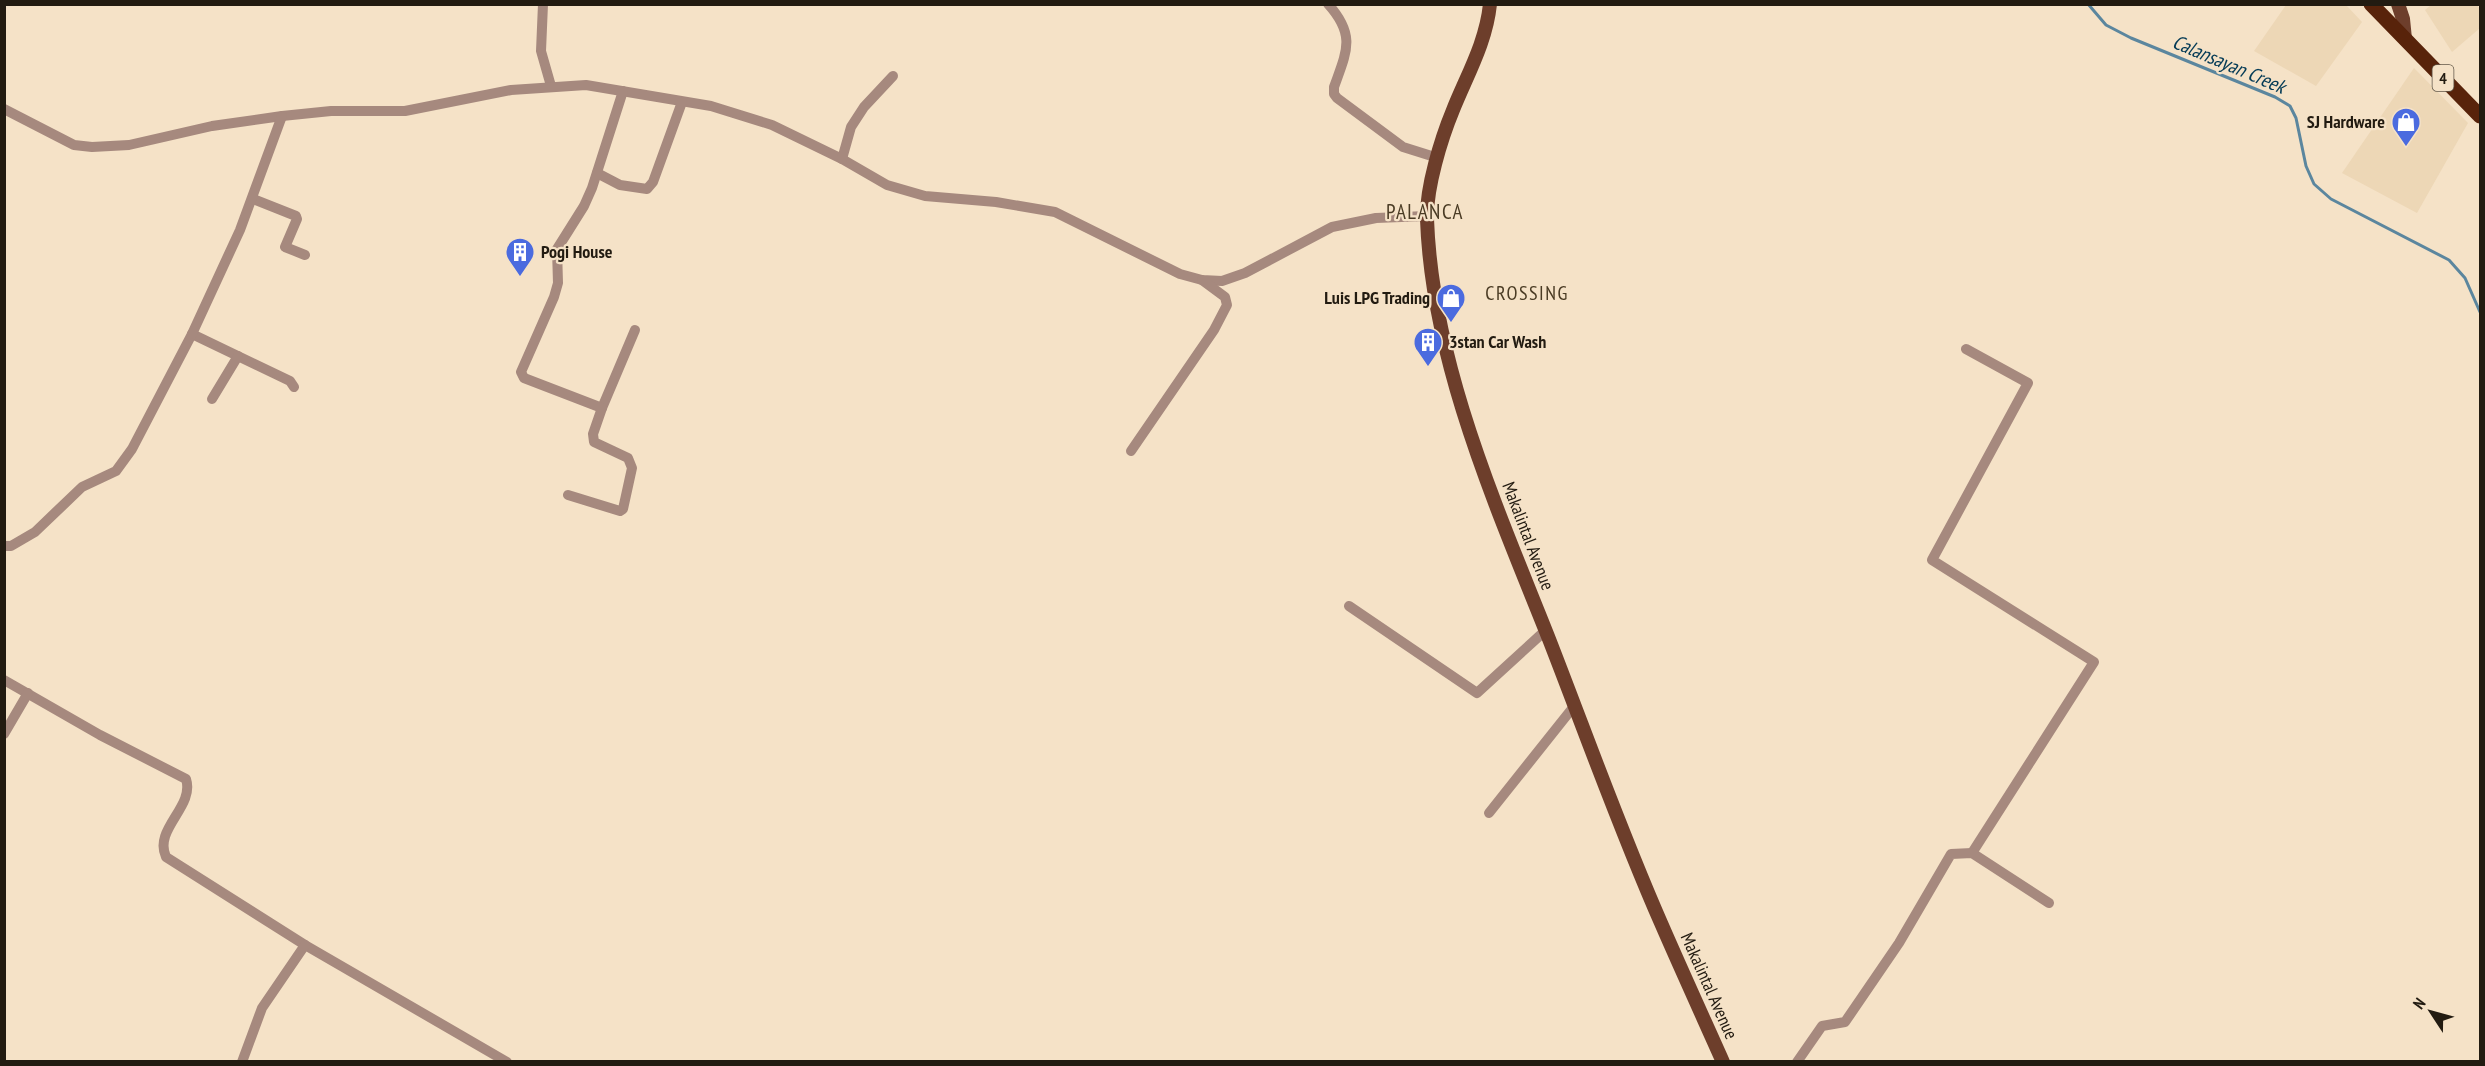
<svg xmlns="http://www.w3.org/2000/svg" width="2485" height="1066" font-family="'PT Sans Narrow',sans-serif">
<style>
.built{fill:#edd7b6}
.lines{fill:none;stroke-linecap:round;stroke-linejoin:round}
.stream{stroke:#5b869e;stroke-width:3}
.minor{stroke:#a6897e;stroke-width:10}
.major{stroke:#6d3e2b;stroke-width:14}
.highway{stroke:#58230a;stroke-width:15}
.labels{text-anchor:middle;stroke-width:4.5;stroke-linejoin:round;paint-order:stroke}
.shield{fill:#f5e2c7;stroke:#615748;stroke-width:1.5}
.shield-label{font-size:16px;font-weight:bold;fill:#221b11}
.poi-label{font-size:18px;font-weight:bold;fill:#221b11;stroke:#f5e2c7;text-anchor:end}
.street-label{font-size:18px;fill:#221b11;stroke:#f5e2c7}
.water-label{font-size:20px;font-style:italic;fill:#053b56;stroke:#f5e2c7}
.neighbourhood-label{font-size:20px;letter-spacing:1.5px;fill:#4a3b24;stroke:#f5e2c7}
.quarter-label{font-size:21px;letter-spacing:1.5px;fill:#4a3b24;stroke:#f5e2c7}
</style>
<rect width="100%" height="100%" fill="#f5e2c7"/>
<g class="built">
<polygon points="2286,5 2346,5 2362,22 2316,86 2254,51"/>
<polygon points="2431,5 2477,5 2480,9 2480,28 2452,52 2425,10"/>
<polygon points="2414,68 2468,123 2417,213 2342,173"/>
</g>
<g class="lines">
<polyline class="stream" points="2088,4 2106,25 2131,38 2275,97 2290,106 2296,118 2306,166 2314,184 2331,199 2449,260 2465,278 2480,312"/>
<g class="minor">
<polyline points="543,4 541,51 551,86"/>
<path d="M 1328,4 C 1356,35 1347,51 1334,87 L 1334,94 L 1337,98 L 1403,147 L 1438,158"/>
<polyline points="4,109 74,145 92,147 129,145 212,126 282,116 331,111 405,111 511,90 586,85 711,106 772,125 842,159 887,185 925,196 996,202 1055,212 1180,274 1202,280 1222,281 1245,273 1332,227 1376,218 1427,216"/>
<polyline points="842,159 851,127 864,107 893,76"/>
<polyline points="597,173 620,185 647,189 653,182 682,102"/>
<polyline points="253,199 296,216 297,219 285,247 305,255"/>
<polyline points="192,334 290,381 294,387"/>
<polyline points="1966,349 2028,383 1932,560 2094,662 1972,853"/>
<polyline points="212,399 238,356"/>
<polyline points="602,408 635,330"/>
<polyline points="1131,451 1214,330 1227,305 1225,297 1202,280"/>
<polyline points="568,495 620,511 623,509 632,468 628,458 594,442 593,434 602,408 524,378 521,372 554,297 558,283 557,249 584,206 592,188 623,91"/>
<polyline points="4,546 11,546 35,532 82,487 116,471 132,449 192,334 240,230 282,116"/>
<polyline points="1349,606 1477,693 1546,630"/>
<path d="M 4,680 L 100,735 L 186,779 C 195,807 153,829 166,857 L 305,945 L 507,1062"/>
<polyline points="4,734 28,693"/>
<polyline points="1489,813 1575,705"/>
<polyline points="242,1062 262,1008 305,945"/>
<polyline points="1797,1062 1822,1026 1845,1022 1899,943 1951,854 1972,853 2049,903"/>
</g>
<g class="major">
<path d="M 1490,4 C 1486,43 1467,75 1453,110 C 1441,139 1426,188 1427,219 C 1432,363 1497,508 1549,639 C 1586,734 1620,830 1661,923 C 1681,969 1702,1015 1723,1062"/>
<polyline points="2398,4 2403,19 2405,39"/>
</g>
<polyline class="highway" points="2371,4 2480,116"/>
</g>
<defs>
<g id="shop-pin" transform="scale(1.5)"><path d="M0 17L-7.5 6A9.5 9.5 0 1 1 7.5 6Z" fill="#4b6bdf" stroke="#f5e2c7"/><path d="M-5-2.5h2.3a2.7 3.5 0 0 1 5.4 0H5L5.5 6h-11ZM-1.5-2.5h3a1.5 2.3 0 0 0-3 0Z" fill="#fff"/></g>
<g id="building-pin" transform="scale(1.5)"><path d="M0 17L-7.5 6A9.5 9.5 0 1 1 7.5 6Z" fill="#4b6bdf" stroke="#f5e2c7"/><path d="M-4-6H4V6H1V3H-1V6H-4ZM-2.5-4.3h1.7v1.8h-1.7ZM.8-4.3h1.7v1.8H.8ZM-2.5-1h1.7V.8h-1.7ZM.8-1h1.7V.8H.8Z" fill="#fff"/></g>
</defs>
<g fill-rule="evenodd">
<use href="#shop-pin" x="2406" y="122"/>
<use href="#building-pin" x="520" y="252"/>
<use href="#shop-pin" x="1451" y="298"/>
<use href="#building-pin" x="1428" y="342"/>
</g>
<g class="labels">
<rect class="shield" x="2432.5" y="65" width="21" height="26" rx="4.5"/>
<g class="shield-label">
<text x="2443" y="84">4</text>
</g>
<g class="poi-label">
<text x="2385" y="128">SJ Hardware</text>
<text x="541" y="258" text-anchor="start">Pogi House</text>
<text x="1430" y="304">Luis LPG Trading</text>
<text x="1449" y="348" text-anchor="start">3stan Car Wash</text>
</g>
<g class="street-label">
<text transform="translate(1528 536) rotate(69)" y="6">Makalintal Avenue</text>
<text transform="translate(1709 986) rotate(66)" y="6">Makalintal Avenue</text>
</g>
<g class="water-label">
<text transform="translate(2229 64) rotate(23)" y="7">Calansayan Creek</text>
</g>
<g class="neighbourhood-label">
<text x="1527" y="300">CROSSING</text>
</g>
<g class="quarter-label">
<text x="1425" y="219">PALANCA</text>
</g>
</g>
<rect width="2485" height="1066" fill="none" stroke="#221b11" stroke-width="12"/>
<g transform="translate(2431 1012) rotate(306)" stroke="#f5e2c7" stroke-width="4.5" paint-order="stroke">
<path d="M0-4.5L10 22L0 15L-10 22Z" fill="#221b11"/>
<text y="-9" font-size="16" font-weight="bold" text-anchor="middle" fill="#221b11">N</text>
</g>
</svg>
